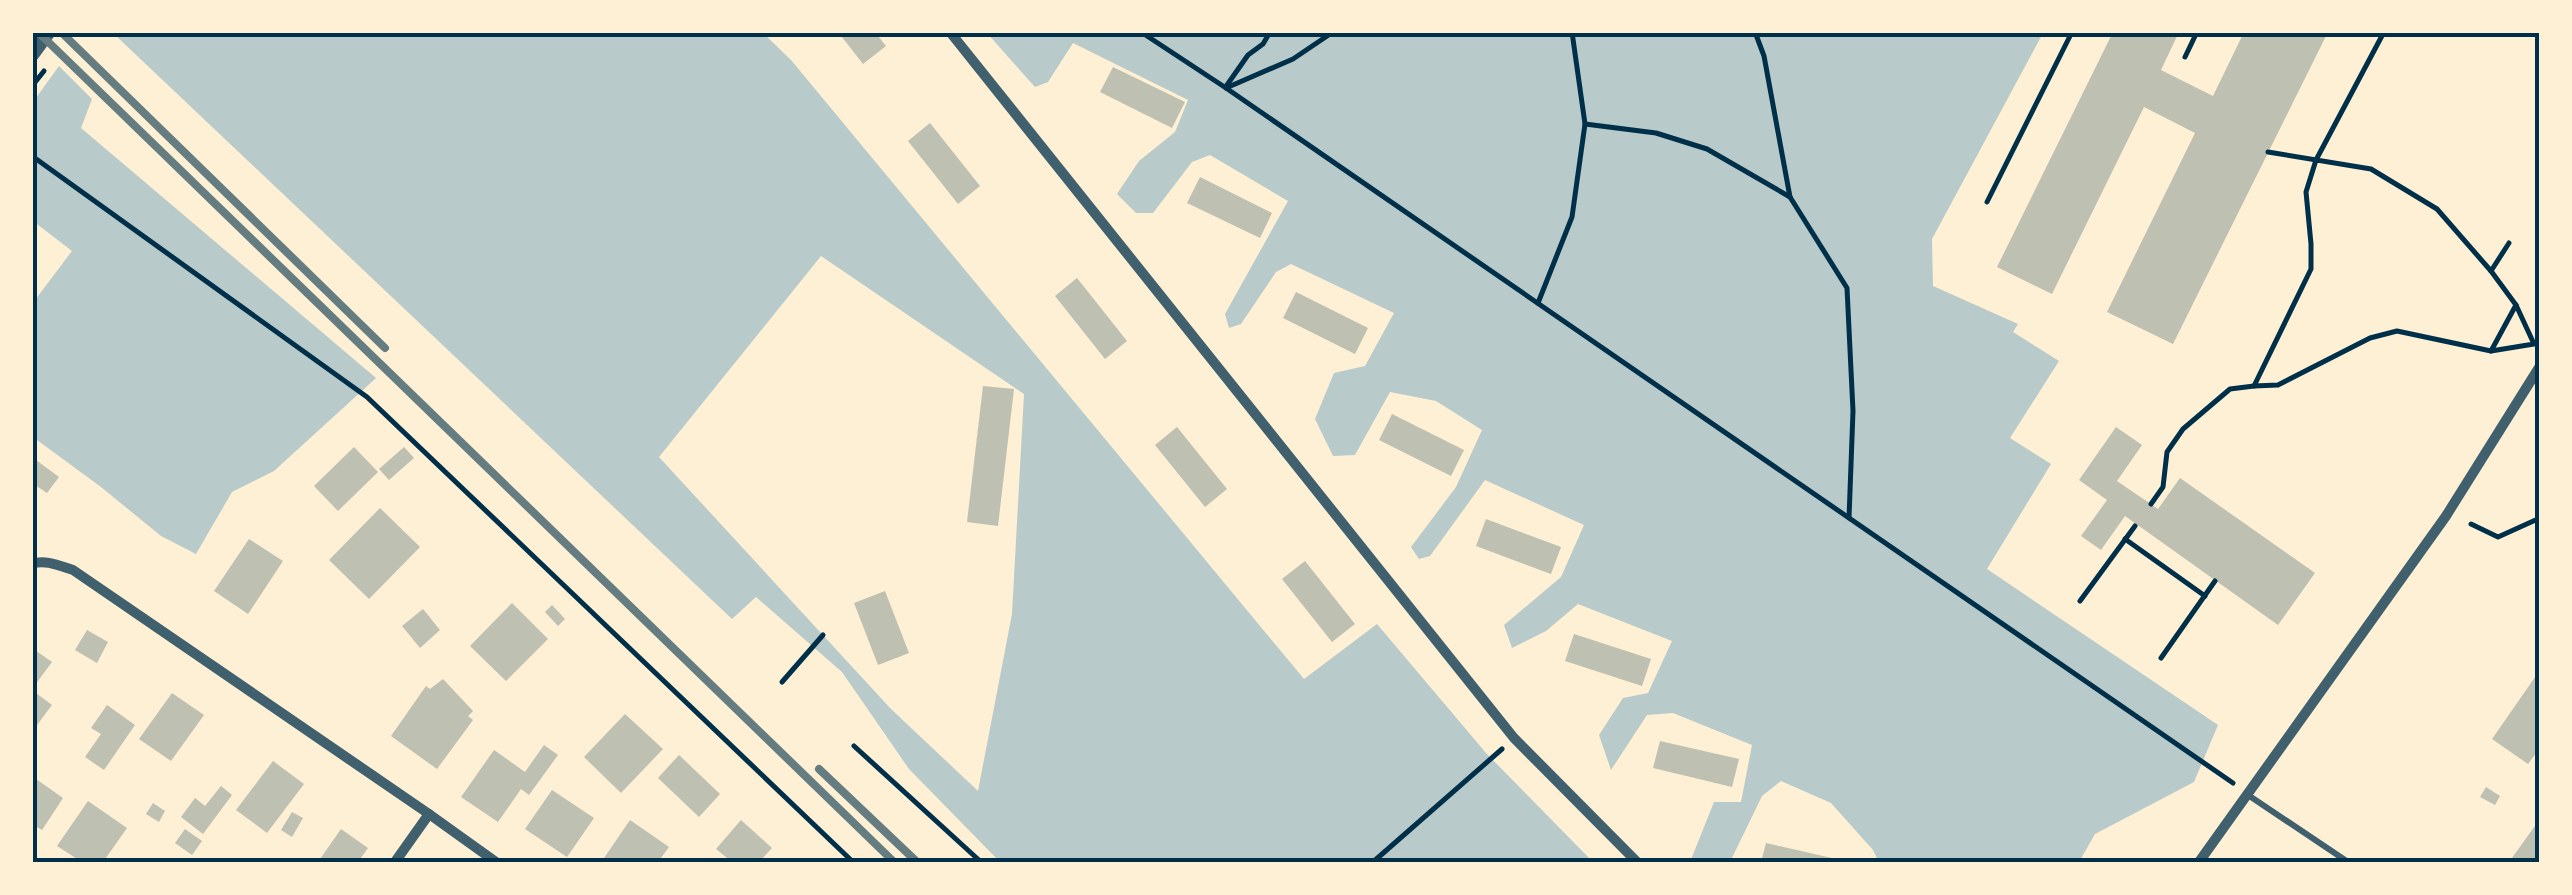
<svg xmlns="http://www.w3.org/2000/svg" width="2572" height="895" font-family="'DM Sans',sans-serif">
<style>
.green{fill:#b9caca;fill-rule:evenodd}
.building{fill:#bec0b2}
.lines{fill:none;stroke-linecap:round;stroke-linejoin:round}
.path{stroke:#003049;stroke-width:5}
.service{stroke:#3f606c;stroke-width:6}
.minor{stroke:#3f606c;stroke-width:10}
.tertiary{stroke:#3f606c;stroke-width:15}
.rail{stroke:#657d81;stroke-width:8}
.neatline{fill:none;stroke:#003049;stroke-width:4}
</style>
<rect width="100%" height="100%" fill="#fdf0d5"/>
<g class="green">
<path d="M 113,33 L 763,33 L 791,60 L 1304,679 L 1377,624 L 1486,753 L 1593,862 L 1000,862 L 909,769 L 842,672 L 756,597 L 732,619 ZM 821,256 L 1024,394 L 1012,614 L 978,791 L 891,709 L 659,457 Z"/>
<polygon points="987,33 2043,33 1932,239 1933,286 2018,324 2013,332 2059,361 2010,438 2051,464 1987,569 2218,725 2194,782 2095,834 2079,862 1879,862 1873,850 1831,803 1781,781 1762,796 1730,862 1690,862 1714,802 1741,802 1752,745 1673,713 1647,715 1611,770 1599,735 1623,698 1648,693 1672,641 1578,604 1546,631 1512,648 1504,625 1561,577 1584,525 1485,480 1430,556 1419,559 1411,547 1456,487 1482,430 1436,401 1390,392 1355,455 1333,456 1315,419 1334,373 1365,366 1394,313 1291,264 1276,272 1241,324 1229,328 1225,314 1288,201 1210,155 1192,162 1153,213 1136,213 1117,194 1139,161 1175,132 1188,100 1073,43 1048,82 1035,87"/>
<polygon points="59,66 92,99 81,128 376,378 274,471 232,492 196,554 161,536 101,487 33,437 32,304 72,251 33,221 33,102"/>
</g>
<g class="building">
<polygon points="838,32 875,32 886,46 863,64"/>
<polygon points="2113,32 2179,32 2161,70 2213,96 2244,32 2328,32 2173,344 2107,312 2195,133 2144,107 2052,294 1997,267"/>
<polygon points="1113,67 1185,102 1172,128 1100,92"/>
<polygon points="930,123 980,186 958,204 908,141"/>
<polygon points="1200,177 1272,213 1260,238 1187,203"/>
<polygon points="1077,278 1127,341 1105,359 1055,296"/>
<polygon points="1296,292 1368,328 1355,354 1283,318"/>
<polygon points="983,386 1014,389 998,526 967,522"/>
<polygon points="1392,414 1464,450 1451,476 1379,440"/>
<polygon points="1177,427 1227,489 1205,507 1155,445"/>
<polygon points="2116,427 2142,445 2117,481 2158,509 2180,478 2315,573 2278,625 2125,516 2101,550 2081,536 2107,500 2079,480"/>
<polygon points="354,447 378,472 338,511 314,486"/>
<polygon points="404,447 414,458 389,480 379,469"/>
<polygon points="32,457 59,477 47,493 32,483"/>
<polygon points="380,508 420,547 369,599 329,560"/>
<polygon points="1486,519 1561,547 1551,574 1476,546"/>
<polygon points="249,539 283,561 248,614 214,591"/>
<polygon points="1305,561 1355,624 1332,642 1282,579"/>
<polygon points="885,591 909,653 878,665 854,603"/>
<polygon points="512,603 548,639 506,681 470,646"/>
<polygon points="552,605 565,619 558,626 545,612"/>
<polygon points="423,609 440,630 420,648 402,626"/>
<polygon points="87,630 108,642 97,663 75,650"/>
<polygon points="1574,634 1651,659 1642,686 1565,661"/>
<polygon points="32,648 52,662 32,689"/>
<polygon points="2540,670 2540,748 2528,764 2492,739"/>
<polygon points="443,679 473,711 468,716 473,720 437,769 391,736 426,686 430,689"/>
<polygon points="32,690 52,705 37,725 32,722"/>
<polygon points="172,693 204,715 171,761 139,739"/>
<polygon points="107,705 135,725 104,770 85,757 101,734 91,728"/>
<polygon points="625,714 663,749 621,793 584,757"/>
<polygon points="1660,741 1739,759 1732,787 1653,768"/>
<polygon points="544,745 558,755 529,795 521,789 498,822 461,797 494,750 525,772"/>
<polygon points="679,755 720,794 699,817 658,778"/>
<polygon points="273,761 304,784 267,833 236,810"/>
<polygon points="36,779 63,798 42,830 32,824 32,784"/>
<polygon points="221,786 232,795 203,834 181,817 195,798 205,806"/>
<polygon points="2486,787 2500,796 2495,805 2480,797"/>
<polygon points="552,790 594,818 567,857 525,829"/>
<polygon points="88,801 127,828 103,862 82,862 57,846"/>
<polygon points="153,803 165,811 159,822 146,814"/>
<polygon points="292,812 303,818 292,837 281,830"/>
<polygon points="2540,819 2540,862 2509,862"/>
<polygon points="630,820 669,847 658,862 594,862 598,858 602,861"/>
<polygon points="741,820 772,848 759,862 732,862 716,849"/>
<polygon points="185,829 202,841 192,855 175,843"/>
<polygon points="341,829 368,848 358,862 318,862"/>
<polygon points="1766,843 1845,861 1845,862 1761,862"/>
</g>
<g class="lines">
<g class="path">
<polyline points="1141,32 1226,88 2233,783"/>
<polyline points="1755,32 1764,56 1790,197 1847,288 1853,411 1849,518"/>
<polyline points="2185,57 2197,32"/>
<polyline points="1227,85 1248,55 1263,44 1270,32"/>
<polyline points="32,86 44,71"/>
<polyline points="1226,88 1293,59 1333,32"/>
<polyline points="1585,124 1656,133 1707,149 1790,197"/>
<polyline points="2268,152 2371,169 2437,209 2491,271 2516,305 2534,344 2491,351 2397,331 2370,338 2278,385 2254,386 2311,269 2311,244 2306,192 2316,160 2384,32"/>
<polyline points="32,156 367,397 853,862"/>
<polyline points="1987,202 2072,32"/>
<polyline points="2491,271 2509,243"/>
<polyline points="1538,303 1572,217 1585,124 1572,32"/>
<polyline points="2491,351 2516,305"/>
<polyline points="2151,504 2163,487 2167,452 2183,429 2230,389 2254,386"/>
<polyline points="2471,524 2498,537 2540,518"/>
<polyline points="2125,539 2205,596"/>
<polyline points="2080,601 2135,526"/>
<polyline points="2161,658 2215,581"/>
<polyline points="782,682 823,635"/>
<polyline points="854,746 981,862"/>
<polyline points="1373,862 1502,749"/>
</g>
<polyline class="service" points="2248,795 2348,862"/>
<g class="minor">
<polyline points="950,32 1514,738 1637,862"/>
<path d="M 32,564 C 45,559 60,566 73,570 L 429,814 L 496,862"/>
<polyline points="32,862 34,862"/>
<polyline points="395,862 429,814"/>
<polyline points="2199,862 2446,516 2540,366"/>
</g>
<polyline class="tertiary" points="32,54 48,32"/>
<g class="rail">
<polyline points="38,32 894,862"/>
<polyline points="61,32 385,348"/>
<polyline points="819,769 917,862"/>
</g>
</g>
<rect width="2572" height="895" fill="none" stroke="#fdf0d5" stroke-width="70"/>
<rect x="35" y="35" width="2502" height="825" class="neatline"/>
</svg>
